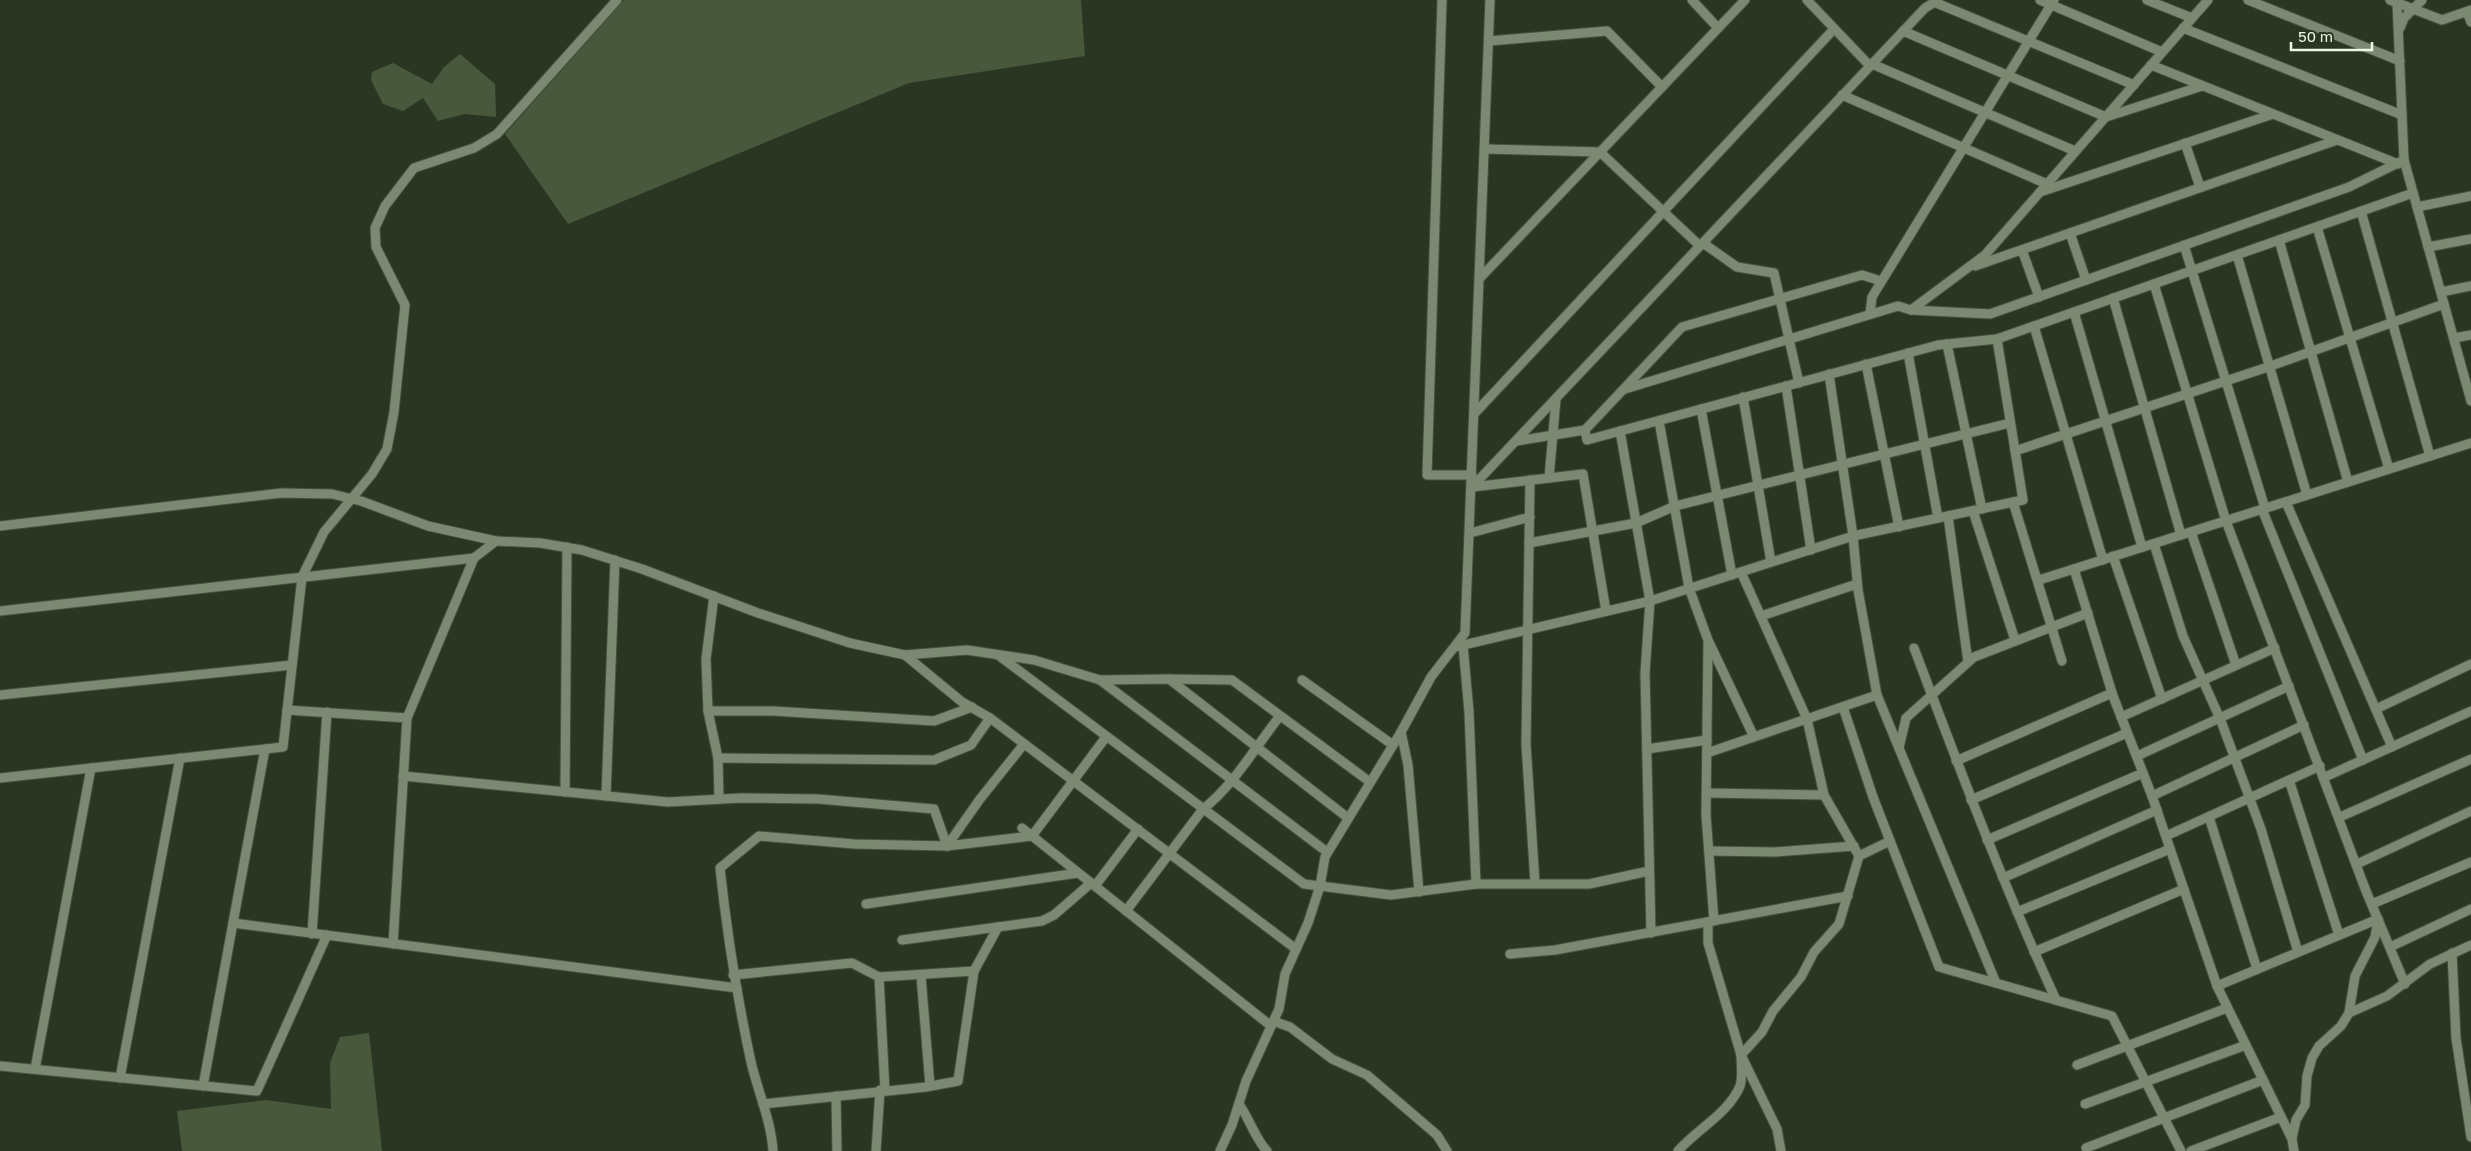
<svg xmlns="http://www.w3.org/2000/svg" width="2471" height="1151" font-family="'Golos Text',sans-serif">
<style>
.green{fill:#48583c}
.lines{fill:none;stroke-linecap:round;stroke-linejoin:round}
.minor-casing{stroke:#475140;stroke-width:11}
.minor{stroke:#7c8972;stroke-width:9}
</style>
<rect width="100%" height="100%" fill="#2b3622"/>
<g class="green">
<polygon points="624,0 1081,0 1085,56 909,83 568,224 505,134"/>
<polygon points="460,54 495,84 496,117 465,114 438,121 423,98 403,111 383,104 371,80 372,72 393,63 432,84 444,67"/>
<polygon points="369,1033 382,1151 182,1151 177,1111 266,1100 331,1109 330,1063 340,1037"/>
</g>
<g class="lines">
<g class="minor-casing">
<g id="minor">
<polyline points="1442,0 1427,475 1472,475"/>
<polyline points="1692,0 1718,28"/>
<polyline points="1807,0 1870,66"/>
<polyline points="2040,0 2162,52"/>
<polyline points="2147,0 2192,18"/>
<polyline points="2248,0 2400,61"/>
<polyline points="2390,0 2442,20 2471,10"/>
<polyline points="1934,2 2134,85"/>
<polyline points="2397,3 2404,160 2471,401"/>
<polyline points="2467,12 2471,22"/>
<polyline points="2183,28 2402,115"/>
<polyline points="2400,28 2404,18 2422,0"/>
<polyline points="1903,31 2106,117 2202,86"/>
<polyline points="1489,41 1607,31 1662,87"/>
<polyline points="1872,64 2075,151"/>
<polyline points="2151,65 2398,164"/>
<polyline points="1842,95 2047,184"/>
<polyline points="2185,143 2200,187"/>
<polyline points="1485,149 1600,152 1700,246"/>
<polyline points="2040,192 2273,114"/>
<polyline points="2417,207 2471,196"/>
<polyline points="2361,211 2430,456"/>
<polyline points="2317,227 2389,469"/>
<polyline points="2070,233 2086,280"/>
<polyline points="2279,240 2348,482"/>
<polyline points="1703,243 1737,267 1774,273 1799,383"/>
<polyline points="2184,245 2265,508"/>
<polyline points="2428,247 2471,239"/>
<polyline points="2022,250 2039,297"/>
<polyline points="2237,255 2307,495"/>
<polyline points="1975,266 2337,140"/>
<polyline points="1480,278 1745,0"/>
<polyline points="1881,281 1862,275 1682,327 1585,430 1587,440 1938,345 1997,339 2413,193"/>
<polyline points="2154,284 2226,521 2366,891 2405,984"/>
<polyline points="2441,292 2471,286"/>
<polyline points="2113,298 2181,535"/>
<polyline points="1911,310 1990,314 2349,187 2404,160"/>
<polyline points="2074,312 2142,547"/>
<polyline points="1870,314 1872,297 2054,0"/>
<polyline points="2034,326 2103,560"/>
<polyline points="2454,338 2471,335"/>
<polyline points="1947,344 1982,509"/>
<polyline points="1908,353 1938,518"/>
<polyline points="1866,364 1899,527"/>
<polyline points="1829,374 1853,536 1858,590 1877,695 1996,983"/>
<polyline points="1786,386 1811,550"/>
<polyline points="1625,389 1898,306 1911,310 1985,255 2208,0"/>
<polyline points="1743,397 1771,562"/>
<polyline points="1701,409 1732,575"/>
<polyline points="1475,413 1834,29"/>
<polyline points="1659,421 1689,588 1708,640 1754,737"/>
<polyline points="1620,431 1650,601 1645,673 1651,933"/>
<polyline points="1516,441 1585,430"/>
<polyline points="2015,451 2268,367 2444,304"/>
<polyline points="1549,478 1556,399"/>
<polyline points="1530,480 1526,744 1535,883"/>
<polyline points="1472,487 1925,8 1938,0"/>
<polyline points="1472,487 1583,474 1606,611"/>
<polyline points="2013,502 2062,661"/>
<polyline points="2286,502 2392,747"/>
<polyline points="2262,509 2363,760"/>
<polyline points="1973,511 2015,640"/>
<polyline points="1948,516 1968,662"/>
<polyline points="0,526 281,493 332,494 361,501 428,526 496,541 540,543 582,550 642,569 758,613 850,643 905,655 962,702 990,718 1296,949"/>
<polyline points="2191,532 2236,665"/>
<polyline points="1470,533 1530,517"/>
<polyline points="1529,543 1636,523 1675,506 2010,423"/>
<polyline points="2154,544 2183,636 2221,721 2261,829 2298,952"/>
<polyline points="2113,556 2162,699"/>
<polyline points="2074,569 2113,696 2152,796 2217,986 2292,1139 2294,1151"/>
<polyline points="1741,572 1807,719 1824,795 1859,856"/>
<polyline points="2039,580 2471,443"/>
<polyline points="714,596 706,659 708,711 718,758 719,799"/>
<polyline points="0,611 474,558"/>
<polyline points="1761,616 1857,584"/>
<polyline points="1708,643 1706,815 1714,921"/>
<polyline points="1463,645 1469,712 1476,884"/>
<polyline points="1455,647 1650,601 1853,536 2023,500 1997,339"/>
<path d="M 1914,648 C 1959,767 2003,885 2056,1000"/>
<polyline points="905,655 967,650 1034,660 1100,680 1327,852"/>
<polyline points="998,655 1304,884 1391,895 1476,884 1589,884 1649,871"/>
<polyline points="1170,679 1232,680 1370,782"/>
<polyline points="1100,680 1169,679 1348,818"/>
<polyline points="1302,680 1393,745"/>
<polyline points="0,695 292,665"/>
<polyline points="1843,707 1873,797 1939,967 2112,1016 2181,1151"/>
<polyline points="2376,709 2471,664"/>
<polyline points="287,710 407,718"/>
<polyline points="708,711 773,711 934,721 972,707"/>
<polyline points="2121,717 2275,648"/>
<polyline points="1401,732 1408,765 1419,892"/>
<polyline points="1899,748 1906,718 1974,657 2088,613"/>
<polyline points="1647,749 1707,740"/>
<polyline points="1707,753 1877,695"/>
<polyline points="2137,756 2289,686"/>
<polyline points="718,758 934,760 971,745 990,718"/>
<polyline points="1956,761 2112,693"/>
<polyline points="403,776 668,802 741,798 818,799 934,809 947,846"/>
<polyline points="2325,777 2471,711"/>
<polyline points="0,778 283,747 302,577 324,532 372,474 387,449 394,412 405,305 376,247 375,228 385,206 414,168 474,148 497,134 617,0"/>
<polyline points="2289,780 2339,935"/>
<polyline points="565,792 567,547"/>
<polyline points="1707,793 1824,795"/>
<polyline points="606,796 615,560"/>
<polyline points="2152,796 2304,725"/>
<polyline points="1971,800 2127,733"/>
<polyline points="2209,817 2257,969"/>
<polyline points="2340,817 2471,759"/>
<polyline points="1022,828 1271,1026"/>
<polyline points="2166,836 2320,766"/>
<polyline points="1987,840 2143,773"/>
<polyline points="947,846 980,799 1024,744"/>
<polyline points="1709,851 1775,852 1854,846"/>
<polyline points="2357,864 2471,811"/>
<polyline points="2003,878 2157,810"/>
<polyline points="1095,886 1138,829"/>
<polyline points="866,904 1078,873"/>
<polyline points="2372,904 2471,862"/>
<path d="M 1126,911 L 1203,809 C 1234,785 1256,746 1280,716"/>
<polyline points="2017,912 2170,849"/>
<polyline points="1708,922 1708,943 1741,1055 1777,1129 1781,1151"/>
<polyline points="233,923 737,988"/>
<polyline points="312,934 327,712"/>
<polyline points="902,940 998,927"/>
<polyline points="393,944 407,718 474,558 496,541"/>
<polyline points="2390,947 2471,909"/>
<polyline points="2034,952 2184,889"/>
<polyline points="2452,953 2456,1038 2471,1137"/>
<polyline points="1510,954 1555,950 1848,896"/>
<polyline points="733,975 852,963 879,977 974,971 998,927 1042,921 1054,915 1091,883"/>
<polyline points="921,976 930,1086"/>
<polyline points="879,977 885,1090"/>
<polyline points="2217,986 2378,919"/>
<polyline points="2349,1013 2387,996 2430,964 2471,945"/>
<polyline points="1273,1021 1290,1027 1332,1059 1367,1075 1437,1135 1447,1151"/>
<polyline points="2077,1065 2227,1008"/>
<polyline points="0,1066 257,1091 327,935"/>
<polyline points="35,1069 91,768"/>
<polyline points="120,1078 180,758"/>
<polyline points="203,1086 265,749"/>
<polyline points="836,1096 837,1151"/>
<polyline points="763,1104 926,1087 958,1081 974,971"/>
<path d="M 1239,1104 C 1249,1118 1256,1140 1267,1151"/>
<polyline points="2085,1104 2246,1045"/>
<polyline points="2292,1138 2296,1120 2305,1105 2307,1076 2312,1058 2319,1046 2341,1026 2349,1013 2355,976 2375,937 2378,919"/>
<polyline points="2086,1148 2263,1080"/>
<path d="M 773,1151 C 771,1120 758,1092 751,1062 C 737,997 727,934 720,868 L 759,836 L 854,844 L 947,846 L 1032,836 L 1106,737"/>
<polyline points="876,1151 880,1090"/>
<polyline points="1220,1151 1232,1125 1246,1081 1279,1009 1285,974 1308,923 1320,886 1325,857 1401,732 1431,677 1465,633 1490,0"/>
<path d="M 1678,1151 C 1696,1130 1729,1113 1740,1086 C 1743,1078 1741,1064 1741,1055 L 1762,1032 L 1773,1011 L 1801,977 L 1814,952 L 1839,924 L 1859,856 L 1890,841"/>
<polyline points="2191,1151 2281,1117"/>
</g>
</g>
<use href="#minor" class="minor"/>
</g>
<path d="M2291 42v8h81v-8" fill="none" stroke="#edf5e8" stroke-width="2.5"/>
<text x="2298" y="42" font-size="15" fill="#edf5e8" stroke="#2b3622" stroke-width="4" paint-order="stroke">50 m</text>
</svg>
